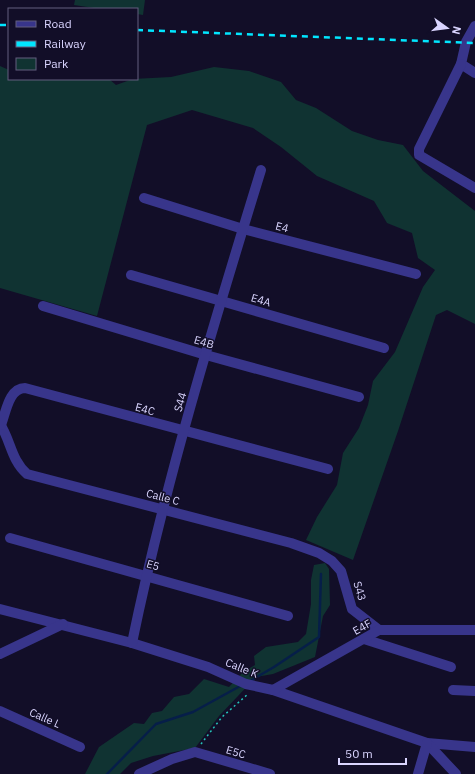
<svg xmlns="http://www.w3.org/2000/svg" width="475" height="774" font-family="'IBM Plex Sans',sans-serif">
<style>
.green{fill:#103332}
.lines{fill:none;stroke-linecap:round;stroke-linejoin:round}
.stream{stroke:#061e49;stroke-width:2.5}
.path{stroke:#25c3b9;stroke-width:1.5;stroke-dasharray:2 3;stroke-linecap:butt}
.minor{stroke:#38358b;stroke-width:10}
.rail{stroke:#01e6ff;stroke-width:2.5;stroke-dasharray:6 5;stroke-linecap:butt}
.labels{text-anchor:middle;stroke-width:3;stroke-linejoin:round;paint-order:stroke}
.street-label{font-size:11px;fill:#dad5ff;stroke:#120e28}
</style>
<rect width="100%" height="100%" fill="#120e28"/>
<g class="green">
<polygon points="75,0 145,0 143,15 137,14 137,9 101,9 74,5"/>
<polygon points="0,66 9,70 9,79 109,79 116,85 133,79 171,77 214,67 249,71 281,82 296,100 316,108 352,131 378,140 403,145 423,171 475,211 475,324 447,310 436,315 398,431 353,560 306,540 317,517 337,485 343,453 359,428 368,405 373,381 395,352 423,287 435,270 418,258 412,233 387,223 374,201 317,176 281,147 253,128 192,110 147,125 97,316 0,288"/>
<polygon points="325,563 329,569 330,605 323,616 315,657 273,674 256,677 219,716 195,748 153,756 131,763 120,774 85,774 99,747 134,723 144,724 152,713 162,711 174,697 189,694 204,679 229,687 243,672 255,665 254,656 266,647 298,642 306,634 311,604 311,580 314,565"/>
</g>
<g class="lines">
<g class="stream">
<polyline points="250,681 274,667 319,637 321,574"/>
<polyline points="107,774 156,724 193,712 242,685"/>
</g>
<polyline class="path" points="201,744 222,717 248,694"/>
<g class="minor">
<polyline points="475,26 466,42 461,64 475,73"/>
<polyline points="461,64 419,149 419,155 475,188"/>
<polyline points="144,198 243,229 416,274"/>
<polyline points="131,275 384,348"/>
<polyline points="43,306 206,355 359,397"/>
<path d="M 0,424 C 11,441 11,460 27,474 L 291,543 L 319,553 L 332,561 L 341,571 L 352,609 L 379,630"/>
<path d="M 1,425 C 6,412 9,388 25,388 L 328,469"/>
<polyline points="10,538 288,616"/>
<polyline points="0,609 132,643 208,667 246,684 273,690 427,743 475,747"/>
<polyline points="364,639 451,667"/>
<path d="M 132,643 C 165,483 213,326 261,170"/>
<polyline points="0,654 63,624"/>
<polyline points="273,690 379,630 475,630"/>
<polyline points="453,690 475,691"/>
<polyline points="0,711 80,747"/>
<polyline points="427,743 456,774"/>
<polyline points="139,774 172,759 195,752 270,774"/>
<polyline points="418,774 427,743"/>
</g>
<g class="rail">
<polyline points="0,25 9,25"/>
<polyline points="137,30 475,43"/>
</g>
</g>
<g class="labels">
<g class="street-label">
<text transform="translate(282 227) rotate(15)" y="4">E4</text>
<text transform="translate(261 300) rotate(16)" y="4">E4A</text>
<text transform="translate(204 342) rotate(16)" y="4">E4B</text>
<text transform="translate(180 402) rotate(-74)" y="4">S44</text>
<text transform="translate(145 409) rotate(15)" y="4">E4C</text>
<text transform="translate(163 497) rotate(15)" y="4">Calle C</text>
<text transform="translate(153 565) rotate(16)" y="4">E5</text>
<text transform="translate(360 591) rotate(73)" y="4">S43</text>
<text transform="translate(362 627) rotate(-29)" y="4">E4F</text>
<text transform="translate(242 668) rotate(22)" y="4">Calle K</text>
<text transform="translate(45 718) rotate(24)" y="4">Calle L</text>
<text transform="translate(236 752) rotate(16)" y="4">E5C</text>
</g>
</g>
<rect x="8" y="8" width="130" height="72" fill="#120e28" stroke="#625e7e"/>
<rect x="16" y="21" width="20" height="6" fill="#38358b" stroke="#625e7e"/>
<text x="44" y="28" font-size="12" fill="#dad5ff">Road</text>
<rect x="16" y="41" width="20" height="6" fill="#01e6ff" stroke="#625e7e"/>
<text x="44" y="48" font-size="12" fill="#dad5ff">Railway</text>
<rect x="16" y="58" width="20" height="12" fill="#103332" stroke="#625e7e"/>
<text x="44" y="68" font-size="12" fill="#dad5ff">Park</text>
<g transform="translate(447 28) rotate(104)" stroke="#120e28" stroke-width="3" paint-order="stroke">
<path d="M0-3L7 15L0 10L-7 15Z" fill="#dad5ff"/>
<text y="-6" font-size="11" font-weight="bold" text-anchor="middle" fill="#dad5ff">N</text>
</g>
<path d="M339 758v6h67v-6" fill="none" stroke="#dad5ff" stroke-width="2"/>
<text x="345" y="758" font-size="12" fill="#dad5ff" stroke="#120e28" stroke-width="3" paint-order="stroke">50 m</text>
</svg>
